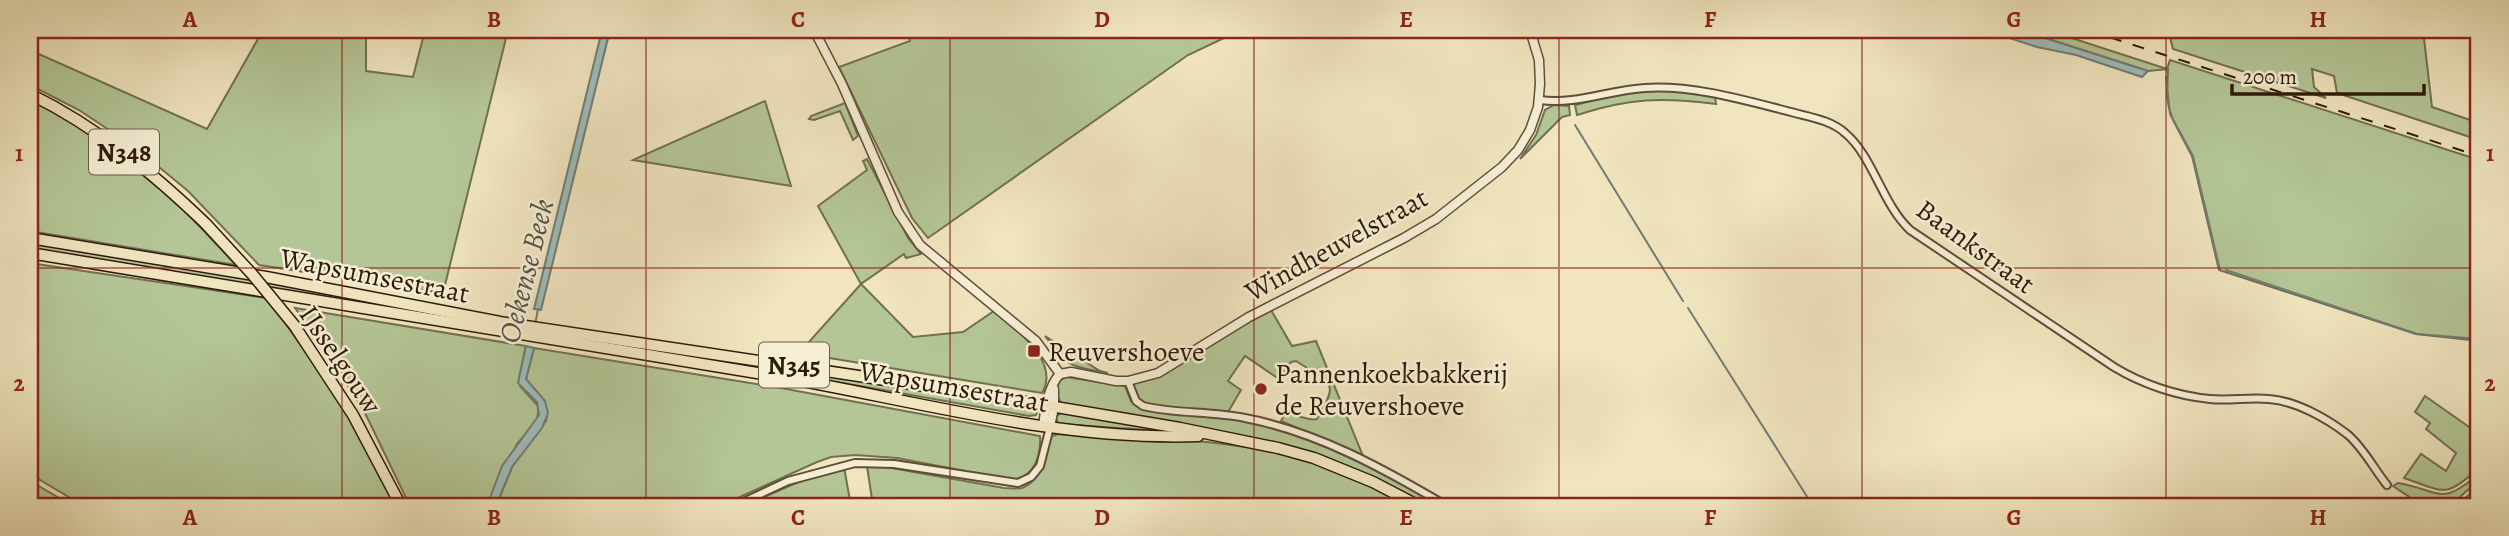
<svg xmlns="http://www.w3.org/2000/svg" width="2509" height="536" font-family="Alegreya,serif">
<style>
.green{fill:#b4c696;stroke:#727050;stroke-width:2}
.water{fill:#9dbdbb;stroke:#717c74;stroke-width:2}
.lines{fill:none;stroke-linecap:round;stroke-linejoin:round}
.stream{stroke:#717c74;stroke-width:2}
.minor-casing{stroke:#5f4e37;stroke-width:10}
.tertiary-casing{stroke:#5f4e37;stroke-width:11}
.primary-casing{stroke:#2f1b0a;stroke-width:13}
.minor{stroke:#f5eed5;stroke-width:6}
.tertiary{stroke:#f5eed5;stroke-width:8}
.primary{stroke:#f0e5bf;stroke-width:10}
.rail{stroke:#2f1b0a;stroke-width:2;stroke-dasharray:12 12;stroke-linecap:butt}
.primary-bridge-casing{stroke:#2f1b0a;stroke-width:13;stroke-linecap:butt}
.primary-bridge{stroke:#f0e5bf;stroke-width:10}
.grid{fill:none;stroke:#8f2418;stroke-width:2;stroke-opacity:0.55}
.poi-dot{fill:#8f2418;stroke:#f5eed5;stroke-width:2.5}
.labels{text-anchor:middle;stroke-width:5;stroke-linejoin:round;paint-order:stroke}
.shield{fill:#f5eed5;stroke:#6a5a47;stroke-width:2}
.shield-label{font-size:26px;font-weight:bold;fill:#2f1b0a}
.street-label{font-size:28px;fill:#2f1b0a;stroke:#f5eed5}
.poi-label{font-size:28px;fill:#2f1b0a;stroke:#f5eed5;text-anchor:start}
.water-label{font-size:30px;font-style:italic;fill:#565448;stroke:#f5eed5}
.neatline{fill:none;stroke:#8f2418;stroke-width:2.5}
.grid-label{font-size:23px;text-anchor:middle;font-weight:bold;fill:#8f2418}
</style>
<rect width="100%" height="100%" fill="#f0e5bf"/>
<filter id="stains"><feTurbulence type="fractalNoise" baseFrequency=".00286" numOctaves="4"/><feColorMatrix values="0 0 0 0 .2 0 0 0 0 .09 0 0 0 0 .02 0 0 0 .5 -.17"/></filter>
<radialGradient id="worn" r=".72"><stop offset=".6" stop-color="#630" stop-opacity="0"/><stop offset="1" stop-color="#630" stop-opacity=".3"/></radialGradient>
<g class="green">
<polygon points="263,30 366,30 366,71 413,77 425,30 508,30 443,293 259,265 188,191 136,148 79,110 30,85 30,50 207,129"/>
<polygon points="906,30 910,30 913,35 928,30 1241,30 1188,55 928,238 912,218 839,67 910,41"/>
<polygon points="2020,30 2047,30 2167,69 2170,60 2479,160 2479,341 2416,334 2219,270 2192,156 2173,120 2169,108 2167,97 2168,69 2148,71"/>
<polygon points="2146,30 2423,30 2432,107 2479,123 2479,140 2337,93 2334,76 2312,69 2314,87 2326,98 2173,49 2169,34"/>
<path d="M 1672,90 L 1715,96 L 1716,104 C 1662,97 1629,98 1577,115 L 1575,105 L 1631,91 Z"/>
<polygon points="30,98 86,130 142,172 185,211 236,265 30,231"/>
<polygon points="765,101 791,186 633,160"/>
<polygon points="845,103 858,136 853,140 840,111 814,120 809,119 811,116"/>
<polygon points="1554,105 1569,106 1570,115 1562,117 1520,159 1536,135 1545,110"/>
<path d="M 867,159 L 908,238 L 921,254 L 906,258 L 904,254 L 861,284 L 913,337 L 963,332 L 994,311 C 1015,329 1061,361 1042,393 L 799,353 L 861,284 L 818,206 L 867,170 L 863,161 Z"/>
<polygon points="30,241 229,274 530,333 30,250"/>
<path d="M 30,263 L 266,298 C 316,363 361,431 396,506 L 84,506 L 30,474 Z"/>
<polygon points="295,308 526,346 519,378 520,386 539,407 537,420 517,444 487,506 410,506 365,413 328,354"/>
<path d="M 1271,310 L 1292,346 L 1316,341 L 1363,456 L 1281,421 L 1284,415 C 1296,412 1306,422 1317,419 C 1341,380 1330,383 1296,361 L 1291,362 L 1279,379 L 1245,356 L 1228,381 L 1241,390 L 1228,412 L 1147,405 L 1140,401 L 1133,389 L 1134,384 Z"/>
<polygon points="541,331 1030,405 1037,412 1036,415 1029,416 872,388 540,334"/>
<path d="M 1045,336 L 1100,371 L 1108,373 C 1066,365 1072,369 1045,336 Z"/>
<path d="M 534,348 L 781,388 L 1040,436 C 1041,458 1035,476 1012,480 L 897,458 L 855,455 L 831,457 L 817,462 L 720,506 L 496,506 L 512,467 L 546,421 C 551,401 537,393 526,379 Z"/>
<path d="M 1066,377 L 1125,386 L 1131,401 L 1144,409 C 1183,414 1224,415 1261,425 C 1327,442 1383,473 1441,506 L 1428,506 L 1361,472 L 1313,453 L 1063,405 C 1056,397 1055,389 1060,380 Z"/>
<path d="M 2425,396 L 2479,434 L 2479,468 C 2444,499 2446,492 2404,478 L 2421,454 L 2446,471 L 2456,453 L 2426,429 L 2430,423 L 2415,412 Z"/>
<polygon points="1062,412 1179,432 1058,424 1056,417"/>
<path d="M 1058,434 C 1148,438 1238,437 1324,466 C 1354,476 1383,492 1411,506 L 873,506 L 867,466 L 880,466 L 1004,488 C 1009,488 1017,489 1022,488 C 1041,481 1046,455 1050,437 Z"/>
<polygon points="844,467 851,506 743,506 824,471"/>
<path d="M 2479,474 L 2479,480 L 2460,497 L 2463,500 L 2479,486 L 2479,498 L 2470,506 L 2423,506 L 2393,486 L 2398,483 C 2443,491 2439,507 2479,474 Z"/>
<polygon points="30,481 73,506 30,506"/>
</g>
<g class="water">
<polygon points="602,30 610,30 541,310 534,309"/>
<polygon points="1985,30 2020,30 2148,71 2142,77 2076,55 2037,47"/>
<polygon points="526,346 534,348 526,379 545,401 548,413 542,428 512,467 496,506 487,506 502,466 539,415 537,402 518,383"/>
</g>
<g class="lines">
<g class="stream">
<polyline points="2170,30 2175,37"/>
<polyline points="2167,73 2167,67"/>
<polyline points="2166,77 2170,114 2193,156 2220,270"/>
<polyline points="1575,125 1683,301"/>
<polyline points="2226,270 2417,334 2479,339"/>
<polyline points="1688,308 1813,506"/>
<polyline points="535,325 538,309"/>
<polyline points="2395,506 2396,504"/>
</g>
<g class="minor-casing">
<g id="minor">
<path d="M 1540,100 C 1576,105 1609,90 1645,88 C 1694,85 1744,100 1791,112 C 1809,117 1831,120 1845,133 C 1873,156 1882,204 1910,230 L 2114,367 C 2142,384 2177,396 2210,399 C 2230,401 2249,397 2269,399 C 2296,401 2326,418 2347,434 C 2363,447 2374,469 2387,485"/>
<path d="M 1128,381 L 1136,401 L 1143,406 C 1175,414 1211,411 1245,418 C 1318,432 1384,469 1447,506"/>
<polyline points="735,506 788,481 855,463 894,464 1018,483 1031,477 1040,466 1050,427"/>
</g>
</g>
<g class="tertiary-casing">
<g id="tertiary">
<polyline points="814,30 842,84 898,212 920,245 1036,341 1060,374"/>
<polyline points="1060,374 1071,372 1116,381 1128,381 1158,373 1249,317 1404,238 1436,219 1502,167 1518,150 1530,130 1538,107 1540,84 1539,60 1530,30"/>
<path d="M 1043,426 C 1045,410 1048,386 1060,374"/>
<polyline points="1050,427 1054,407 1054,389"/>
</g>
</g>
<g class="primary-casing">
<g id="primary">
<path d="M 30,94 C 97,127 153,173 206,224"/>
<polyline points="30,238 266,277 500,322 985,395 1180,428 1278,448 1314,458 1373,482 1419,506"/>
<path d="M 30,253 C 274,293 519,334 763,374 C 907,398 1051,441 1198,436"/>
<polyline points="294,325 353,415 401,506"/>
<polyline points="2473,506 2479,501"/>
</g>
</g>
<use href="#minor" class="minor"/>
<use href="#tertiary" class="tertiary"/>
<use href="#primary" class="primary"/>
<polyline class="rail" points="2087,30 2479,156"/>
<g class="primary-bridge-casing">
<polyline id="primary-bridge" points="206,224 252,274 294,325"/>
</g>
<use href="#primary-bridge" class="primary-bridge"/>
</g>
<path class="grid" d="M 342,30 L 342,506M 646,30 L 646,506M 950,30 L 950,506M 1254,30 L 1254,506M 1559,30 L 1559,506M 1862,30 L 1862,506M 2166,30 L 2166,506M 30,268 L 2479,268"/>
<g class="poi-dot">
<rect x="1027" y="344" width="14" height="14" rx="3.5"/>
<circle cx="1261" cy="389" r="7"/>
</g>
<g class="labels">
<g class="shield">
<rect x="89" y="129.5" width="70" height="45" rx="5"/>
<rect x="759" y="342.5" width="70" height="45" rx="5"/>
</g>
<g class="shield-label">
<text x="124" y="161">N348</text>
<text x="794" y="374">N345</text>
</g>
<g class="street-label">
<text transform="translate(1336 244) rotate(-29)" y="10">Windheuvelstraat</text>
<text transform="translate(1976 246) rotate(36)" y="10">Baankstraat</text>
<text transform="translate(375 275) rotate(11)" y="10">Wapsumsestraat</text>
<text transform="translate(341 359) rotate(56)" y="10">IJsselgouw</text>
<text transform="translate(954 386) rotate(10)" y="10">Wapsumsestraat</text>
</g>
<g class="poi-label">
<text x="1048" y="361">Reuvershoeve</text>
<text x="1275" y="383">Pannenkoekbakkerij<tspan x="1275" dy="32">de Reuvershoeve</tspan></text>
</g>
<g class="water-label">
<text transform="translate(526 271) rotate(-76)" y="10">Oekense Beek</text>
</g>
</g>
<rect width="2509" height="536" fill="none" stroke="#f0e5bf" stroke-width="77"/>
<path d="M2232 84v10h192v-10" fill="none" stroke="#2f1b0a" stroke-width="3.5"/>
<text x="2243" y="84" font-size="21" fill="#2f1b0a" stroke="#f5eed5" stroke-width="5" paint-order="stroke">200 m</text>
<rect x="38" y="38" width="2432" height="460" class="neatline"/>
<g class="grid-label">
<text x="190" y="27">A</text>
<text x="494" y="27">B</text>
<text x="798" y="27">C</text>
<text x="1102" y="27">D</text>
<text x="1406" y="27">E</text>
<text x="1710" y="27">F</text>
<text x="2014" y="27">G</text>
<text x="2318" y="27">H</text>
<text x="19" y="161">1</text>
<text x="2490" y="161">1</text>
<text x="19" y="391">2</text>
<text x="2490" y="391">2</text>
<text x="190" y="525">A</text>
<text x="494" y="525">B</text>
<text x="798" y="525">C</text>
<text x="1102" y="525">D</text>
<text x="1406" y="525">E</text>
<text x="1710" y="525">F</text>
<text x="2014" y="525">G</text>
<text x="2318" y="525">H</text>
</g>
<rect width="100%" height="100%" filter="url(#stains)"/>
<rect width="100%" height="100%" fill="url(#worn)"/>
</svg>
